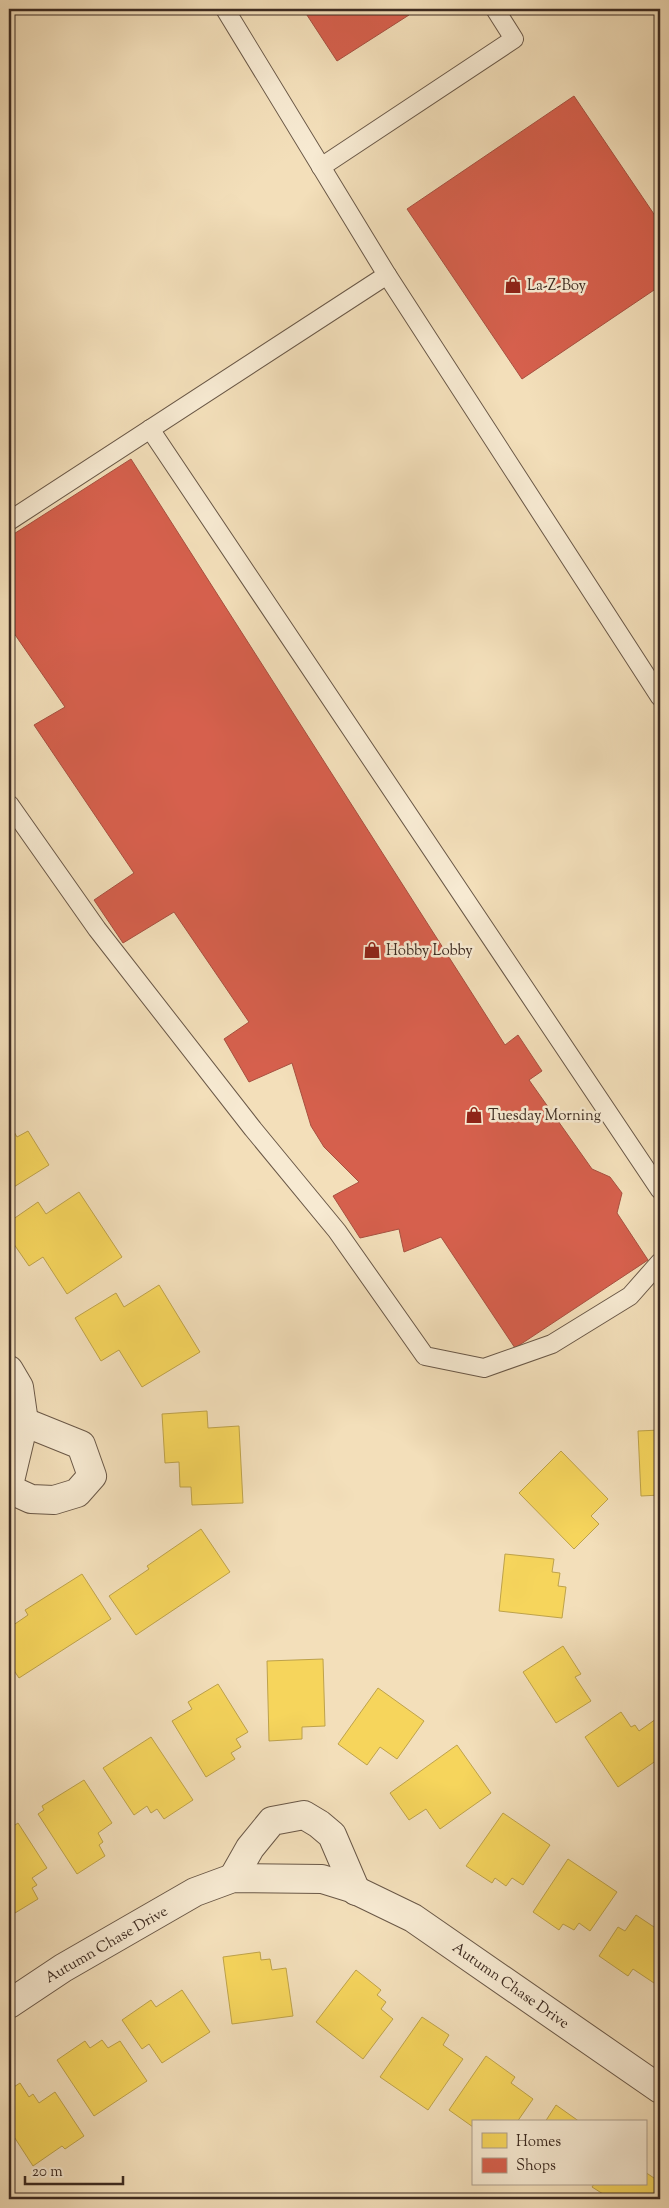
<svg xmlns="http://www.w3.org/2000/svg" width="669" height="2208" font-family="'Sorts Mill Goudy',serif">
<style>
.homes{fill:#f6d55c;stroke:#bea24a}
.shops{fill:#d6604d;stroke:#a85040}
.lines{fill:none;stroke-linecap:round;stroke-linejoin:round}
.service-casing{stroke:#6a5847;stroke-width:20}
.minor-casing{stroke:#6a5847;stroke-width:30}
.service{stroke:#f7ead2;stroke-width:18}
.minor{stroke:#f7ead2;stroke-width:28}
.labels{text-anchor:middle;stroke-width:5;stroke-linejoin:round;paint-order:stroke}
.poi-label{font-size:15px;fill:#3d2b21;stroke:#f7ead2;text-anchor:start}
.street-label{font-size:15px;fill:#3d2b21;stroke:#f7ead2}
</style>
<rect width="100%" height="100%" fill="#f3dfba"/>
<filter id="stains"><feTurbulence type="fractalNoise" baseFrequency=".004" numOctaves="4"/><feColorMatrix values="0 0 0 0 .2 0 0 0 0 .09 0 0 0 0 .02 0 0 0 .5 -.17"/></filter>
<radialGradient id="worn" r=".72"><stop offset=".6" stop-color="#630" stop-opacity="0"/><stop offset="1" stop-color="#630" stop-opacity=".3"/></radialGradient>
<g class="homes">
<polygon points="9,1123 17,1137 28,1131 49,1165 9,1190"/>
<polygon points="79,1192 122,1257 67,1294 43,1257 29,1266 9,1237 9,1222 38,1202 46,1214"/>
<polygon points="159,1285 200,1352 142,1387 119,1350 101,1361 75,1318 116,1293 124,1307"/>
<polygon points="207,1411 208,1428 239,1426 243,1503 192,1505 191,1487 180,1487 179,1462 165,1463 162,1414"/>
<polygon points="660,1430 660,1495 641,1496 638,1431"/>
<polygon points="561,1451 608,1499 591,1516 599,1524 574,1549 519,1493"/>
<polygon points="201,1529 230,1572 136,1635 109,1596 149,1569 147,1566"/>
<polygon points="505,1554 554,1559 552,1572 560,1573 558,1586 566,1587 562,1618 499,1611"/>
<polygon points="82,1574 111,1619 19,1678 9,1663 9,1628 28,1615 25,1610"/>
<polygon points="563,1646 581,1674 575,1677 591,1701 556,1723 523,1672"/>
<polygon points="323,1659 325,1726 302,1727 302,1739 269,1741 267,1661"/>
<polygon points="218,1684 248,1732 236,1739 241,1747 231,1753 235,1759 206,1777 172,1721 192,1709 188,1702"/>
<polygon points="378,1688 424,1721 397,1759 380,1747 367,1765 338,1744"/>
<polygon points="621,1712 631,1727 635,1725 639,1731 656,1719 660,1725 660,1758 618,1787 585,1737"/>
<polygon points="151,1737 193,1800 164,1819 157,1809 151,1813 147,1806 134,1815 103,1768"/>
<polygon points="457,1745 491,1793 440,1829 426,1809 409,1820 390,1793"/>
<polygon points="84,1780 112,1823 98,1833 103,1842 99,1845 105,1856 77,1874 38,1814 44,1810 42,1806"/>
<polygon points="503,1813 550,1845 523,1885 512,1878 506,1886 495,1878 492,1883 466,1866"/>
<polygon points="18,1823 47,1868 32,1878 37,1885 32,1888 38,1899 10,1916 9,1914 9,1829"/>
<polygon points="568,1859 617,1892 590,1931 579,1923 574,1930 563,1924 559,1930 533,1912"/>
<polygon points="636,1915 660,1931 660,1981 657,1985 633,1969 628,1976 599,1956 618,1927 625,1931"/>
<polygon points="260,1952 261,1960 270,1959 272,1970 286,1968 293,2016 232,2024 223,1957"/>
<polygon points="356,1970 381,1990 377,1995 386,2002 381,2009 393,2019 363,2059 316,2022"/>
<polygon points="182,1990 210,2032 162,2063 149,2044 142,2049 122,2020 151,2000 156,2007"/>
<polygon points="422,2017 449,2035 443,2045 463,2059 428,2110 380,2077"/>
<polygon points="102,2040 108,2048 120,2041 147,2081 94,2116 57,2060 85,2041 90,2048"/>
<polygon points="486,2056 515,2077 511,2083 533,2099 517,2122 473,2122 473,2127 449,2110"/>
<polygon points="20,2083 29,2097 33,2094 39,2103 55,2092 84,2136 65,2149 62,2146 33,2166 9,2129 9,2090"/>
<polygon points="556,2105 580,2122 545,2122"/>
<polygon points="645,2172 660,2182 659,2199 611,2199 592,2187 594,2184 645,2184"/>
</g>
<g class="shops">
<polygon points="303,9 405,9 409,15 337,61"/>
<polygon points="574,96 660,223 660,286 522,379 407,209"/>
<polygon points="131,459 505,1045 518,1035 542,1071 529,1080 592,1169 610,1177 622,1193 617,1213 648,1260 515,1348 441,1237 404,1252 399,1229 360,1238 333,1196 359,1182 324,1147 311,1126 292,1063 249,1082 224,1039 249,1022 174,912 123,943 94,900 134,873 34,725 65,707 9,626 9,537"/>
</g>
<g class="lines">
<g class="service-casing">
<g id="service">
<polyline points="225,9 387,275"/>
<polyline points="321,167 514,39 495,9"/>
<polyline points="150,429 660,1190"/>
<polyline points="9,521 387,275 660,697"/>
<polyline points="9,804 97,929 253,1129 337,1231 425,1356 484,1368 552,1344 630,1296 660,1262"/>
</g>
</g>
<g class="minor-casing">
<g id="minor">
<polyline points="9,1370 19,1387 24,1422 9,1485"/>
<polyline points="9,1489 31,1499 54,1500 77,1493 92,1476 81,1445 24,1422"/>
<polyline points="233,1878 250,1848 272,1821 304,1815 319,1824 332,1835 356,1891"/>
<polyline points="9,2004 63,1968 195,1892 233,1878 322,1879 351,1888 413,1918 660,2089"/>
</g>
</g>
<use href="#service" class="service"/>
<use href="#minor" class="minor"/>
</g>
<defs>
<g id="shop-bare" transform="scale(1.35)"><path d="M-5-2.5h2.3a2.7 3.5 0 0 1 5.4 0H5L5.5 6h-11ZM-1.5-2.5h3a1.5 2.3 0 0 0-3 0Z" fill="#8f2418" stroke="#f7ead2" stroke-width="2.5" paint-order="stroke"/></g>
</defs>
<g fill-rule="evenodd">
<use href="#shop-bare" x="513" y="285"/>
<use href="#shop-bare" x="372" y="950"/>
<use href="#shop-bare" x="474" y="1115"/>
</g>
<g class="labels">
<g class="poi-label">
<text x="527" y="290">La-Z-Boy</text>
<text x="386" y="955">Hobby Lobby</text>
<text x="488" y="1120">Tuesday Morning</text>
</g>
<g class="street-label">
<text transform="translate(106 1944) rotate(-30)" y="5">Autumn Chase Drive</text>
<text transform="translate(511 1985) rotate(35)" y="5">Autumn Chase Drive</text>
</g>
</g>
<rect width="669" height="2208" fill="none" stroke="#f3dfba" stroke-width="30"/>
<rect x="10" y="10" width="649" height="2188" fill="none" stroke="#3d2b21" stroke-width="2.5"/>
<rect x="15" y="15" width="639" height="2178" fill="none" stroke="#3d2b21"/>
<rect x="472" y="2120" width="175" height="65" fill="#f7ead2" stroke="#ad9e8b"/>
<rect x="482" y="2133" width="25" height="15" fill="#f6d55c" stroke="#ad9e8b"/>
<text x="516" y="2146" font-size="15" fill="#3d2b21">Homes</text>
<rect x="482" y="2158" width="25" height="15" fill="#d6604d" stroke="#ad9e8b"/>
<text x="516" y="2170" font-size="15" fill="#3d2b21">Shops</text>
<path d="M25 2176v8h98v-8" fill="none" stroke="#3d2b21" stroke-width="2.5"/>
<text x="32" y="2176" font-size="15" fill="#3d2b21" stroke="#f7ead2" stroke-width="4" paint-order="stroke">20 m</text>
<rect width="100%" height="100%" filter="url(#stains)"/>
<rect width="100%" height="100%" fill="url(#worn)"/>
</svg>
